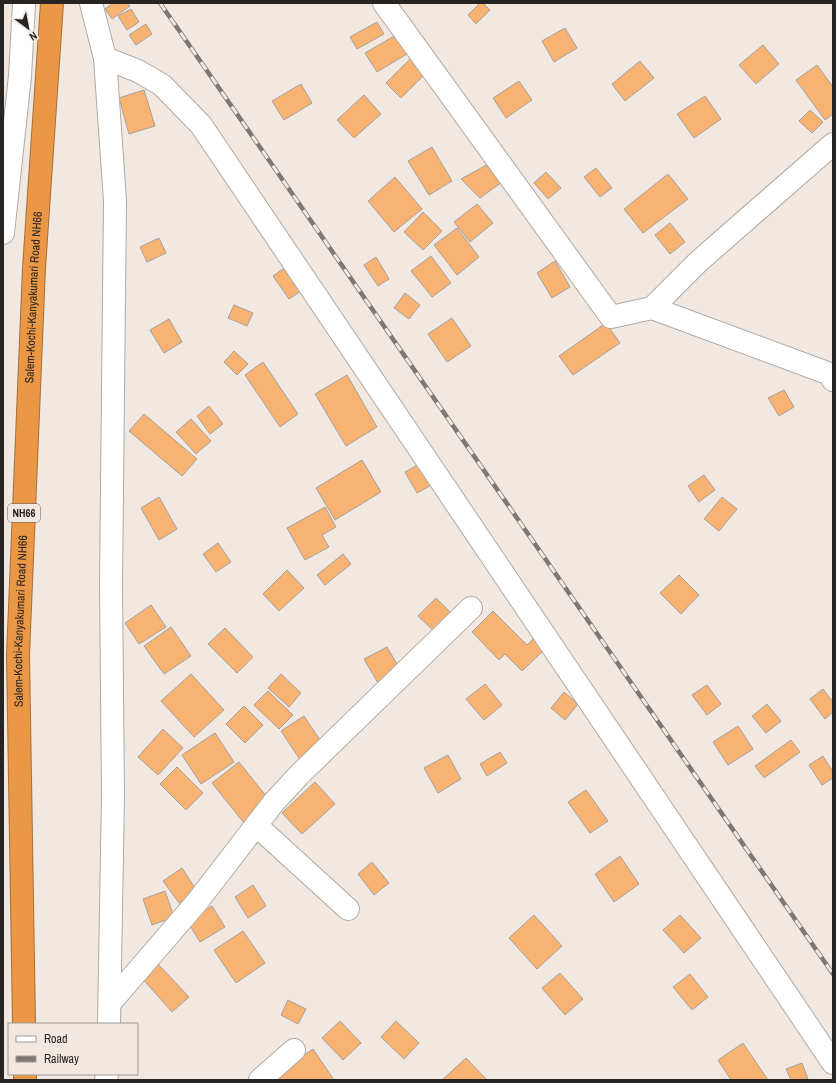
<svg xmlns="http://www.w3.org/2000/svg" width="836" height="1083" font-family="'Archivo Narrow',sans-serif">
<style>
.building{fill:#f8b373;stroke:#a8a099}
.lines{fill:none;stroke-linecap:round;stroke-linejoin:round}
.street-casing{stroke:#b1a9a2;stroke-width:24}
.secondary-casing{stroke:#b1a9a2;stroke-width:24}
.highway-casing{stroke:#a66f39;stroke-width:24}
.street{stroke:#fff;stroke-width:22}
.secondary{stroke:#fff;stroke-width:22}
.highway{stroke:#ea9846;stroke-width:22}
.rail-casing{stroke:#7d7874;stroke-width:4.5}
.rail{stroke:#f1e8e1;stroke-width:3;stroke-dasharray:9;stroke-linecap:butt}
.labels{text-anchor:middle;stroke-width:4;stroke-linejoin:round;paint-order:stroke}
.shield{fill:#f1e8e1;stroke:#645f5b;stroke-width:1}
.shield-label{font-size:11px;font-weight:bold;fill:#272422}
.street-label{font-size:12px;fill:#272422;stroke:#f1e8e1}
</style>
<rect width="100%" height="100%" fill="#f1e8e1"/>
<g class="building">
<polygon points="113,3 127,3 130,6 112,19 105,9"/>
<polygon points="480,3 483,3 490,10 476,24 468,15"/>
<polygon points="131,9 139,22 127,30 118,16"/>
<polygon points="377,22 384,34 357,49 350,37"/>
<polygon points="146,24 152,34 136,45 129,35"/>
<polygon points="565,28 577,48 554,62 542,41"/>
<polygon points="396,35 407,54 377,72 365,53"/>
<polygon points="763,45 779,64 756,84 739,65"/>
<polygon points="412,57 427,72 401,98 386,83"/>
<polygon points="640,61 654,78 625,101 612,84"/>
<polygon points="817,65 833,87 833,114 825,120 796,80"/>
<polygon points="519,81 532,100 506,118 493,98"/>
<polygon points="301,84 312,103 284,120 272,101"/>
<polygon points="144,90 155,126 129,134 119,98"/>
<polygon points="364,95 381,114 354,138 337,120"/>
<polygon points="705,96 721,119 694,138 677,114"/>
<polygon points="810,110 823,122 812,133 799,121"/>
<polygon points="432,147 452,181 429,195 408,161"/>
<polygon points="490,163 502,182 480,198 461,179"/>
<polygon points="596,168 612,188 600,197 584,177"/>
<polygon points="546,172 561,188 548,199 534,183"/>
<polygon points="668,174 688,199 643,233 624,209"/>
<polygon points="395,177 422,209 394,232 368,201"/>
<polygon points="477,204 493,223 470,242 454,222"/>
<polygon points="423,212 442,231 423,250 404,232"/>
<polygon points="670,223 685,242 670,254 655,235"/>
<polygon points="457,228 479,257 457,275 434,245"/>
<polygon points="159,238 166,253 147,262 140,247"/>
<polygon points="431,256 451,283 432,297 411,271"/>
<polygon points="376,257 389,279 378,286 364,265"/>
<polygon points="555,261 570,287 552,298 537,273"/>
<polygon points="287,266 304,289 289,299 273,276"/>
<polygon points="405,293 420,305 409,319 394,308"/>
<polygon points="234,305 253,313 247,326 228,318"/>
<polygon points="452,318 471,346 447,362 428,334"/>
<polygon points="169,319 182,342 164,353 150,330"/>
<polygon points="606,323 620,343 573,375 559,356"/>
<polygon points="234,351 248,364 237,375 224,362"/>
<polygon points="263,362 298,414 280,427 245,375"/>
<polygon points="347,375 377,427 346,446 315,394"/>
<polygon points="784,390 794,407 779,416 768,398"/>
<polygon points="209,406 223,424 210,434 197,416"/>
<polygon points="144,414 197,459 182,476 129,431"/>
<polygon points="191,419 211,441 196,454 176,432"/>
<polygon points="362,460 381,492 335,520 316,488"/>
<polygon points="423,462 435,483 417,493 405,472"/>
<polygon points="704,475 715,490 699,502 688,486"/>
<polygon points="159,497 177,529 159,540 141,508"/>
<polygon points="722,497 737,509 719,531 704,519"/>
<polygon points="325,507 336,527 322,535 329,547 305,560 287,528"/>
<polygon points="218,543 231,562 216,572 203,554"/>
<polygon points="343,554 351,564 325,585 317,575"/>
<polygon points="287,570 304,588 279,611 263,594"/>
<polygon points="679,575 699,595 681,614 660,593"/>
<polygon points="436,598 452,614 435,632 418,616"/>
<polygon points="151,605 166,627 139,644 125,623"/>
<polygon points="493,611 527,645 533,639 544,650 522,671 505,654 499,660 472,632"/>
<polygon points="171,627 191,656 164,674 144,646"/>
<polygon points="225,628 253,657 237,673 208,644"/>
<polygon points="387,647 401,671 378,683 364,659"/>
<polygon points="191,674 224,710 194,737 161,701"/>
<polygon points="281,674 301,693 289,707 268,688"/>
<polygon points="485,684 502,705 484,720 466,699"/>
<polygon points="707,685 721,704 707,715 692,695"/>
<polygon points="823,689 833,702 833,712 825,719 810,699"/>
<polygon points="268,691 293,715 279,729 254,705"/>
<polygon points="564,692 578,704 565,720 551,708"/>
<polygon points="767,704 781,721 766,733 752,716"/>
<polygon points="244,706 263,725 245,743 226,724"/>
<polygon points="304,716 324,746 301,761 281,731"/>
<polygon points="738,726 753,749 728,765 713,742"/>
<polygon points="163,729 183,748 158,775 138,757"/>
<polygon points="215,733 234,762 201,784 182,755"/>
<polygon points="791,740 800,752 764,778 755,766"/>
<polygon points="500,752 507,763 487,776 480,764"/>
<polygon points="448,755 461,779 438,793 424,768"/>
<polygon points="823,756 833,772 833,778 822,785 809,765"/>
<polygon points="239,762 270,801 244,823 212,783"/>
<polygon points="177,767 203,793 186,810 160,784"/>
<polygon points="315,782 335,804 302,834 282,813"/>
<polygon points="586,790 608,821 590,833 568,802"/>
<polygon points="620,856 639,884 614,902 595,874"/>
<polygon points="372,862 389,883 374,895 358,874"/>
<polygon points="182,868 197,891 179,903 163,881"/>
<polygon points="253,885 266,906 248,918 235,897"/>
<polygon points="165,891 174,917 152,925 143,899"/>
<polygon points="212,906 225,927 200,942 187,921"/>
<polygon points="534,915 562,946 537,969 509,938"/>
<polygon points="680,915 701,938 684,953 663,930"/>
<polygon points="243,931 265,963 236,983 214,950"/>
<polygon points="157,963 189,997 172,1012 141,977"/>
<polygon points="560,973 583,999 565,1015 542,988"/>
<polygon points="690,974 708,997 692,1010 673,987"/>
<polygon points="288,1000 306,1009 298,1024 281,1015"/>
<polygon points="340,1021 361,1043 343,1060 322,1038"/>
<polygon points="396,1021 419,1043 404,1059 381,1037"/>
<polygon points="743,1043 768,1080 731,1080 718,1060"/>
<polygon points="313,1049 334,1080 276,1080 274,1076"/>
<polygon points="466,1058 487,1080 442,1080"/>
<polygon points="802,1063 808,1079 791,1080 786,1069"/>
</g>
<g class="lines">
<g class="street-casing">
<g id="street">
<polyline points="384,3 611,317 652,308"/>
<polyline points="105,58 138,71 162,85 201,125 833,1063"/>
<polyline points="833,144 699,261 652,308 830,374 833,380"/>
<polyline points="256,825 348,909"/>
<polyline points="110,1003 197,902 274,802 299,775 471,608"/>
<polyline points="260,1080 294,1050"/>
</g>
</g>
<g class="secondary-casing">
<g id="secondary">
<polyline points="91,3 105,58 115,201 111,585 113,795 109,1024"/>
<polyline points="3,233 20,76 24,3"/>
<polyline points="106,1080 107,1074"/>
</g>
</g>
<g class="highway-casing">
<g id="highway">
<path id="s1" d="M 24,1024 L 18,655 L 34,268 L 52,3"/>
<polyline points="25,1074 25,1080"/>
</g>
</g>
<use href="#street" class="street"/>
<use href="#secondary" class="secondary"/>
<use href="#highway" class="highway"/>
<g class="rail-casing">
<polyline id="rail" points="160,3 833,974"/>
</g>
<use href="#rail" class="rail"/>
</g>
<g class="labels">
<rect class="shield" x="8" y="504" width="32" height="18" rx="3"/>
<g class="shield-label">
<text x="24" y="517">NH66</text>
</g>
<g class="street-label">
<text dy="4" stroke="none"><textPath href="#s1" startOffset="727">Salem-Kochi-Kanyakumari Road NH66</textPath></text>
<text dy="4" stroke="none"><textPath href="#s1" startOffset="403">Salem-Kochi-Kanyakumari Road NH66</textPath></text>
</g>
</g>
<rect width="836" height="1083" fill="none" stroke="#272422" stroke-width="8"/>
<rect x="8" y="1023" width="130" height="52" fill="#f1e8e1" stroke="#a09a95"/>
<rect x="16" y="1036" width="20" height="6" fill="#ffffff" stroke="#a09a95"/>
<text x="44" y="1043" font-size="12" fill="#272422">Road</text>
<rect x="16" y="1056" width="20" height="6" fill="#7d7874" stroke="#a09a95"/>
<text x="44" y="1063" font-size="12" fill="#272422">Railway</text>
<g transform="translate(28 28) rotate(148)" stroke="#f1e8e1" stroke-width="3" paint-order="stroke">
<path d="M0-3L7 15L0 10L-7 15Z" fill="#272422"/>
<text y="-6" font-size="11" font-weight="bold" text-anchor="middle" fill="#272422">N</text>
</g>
</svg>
